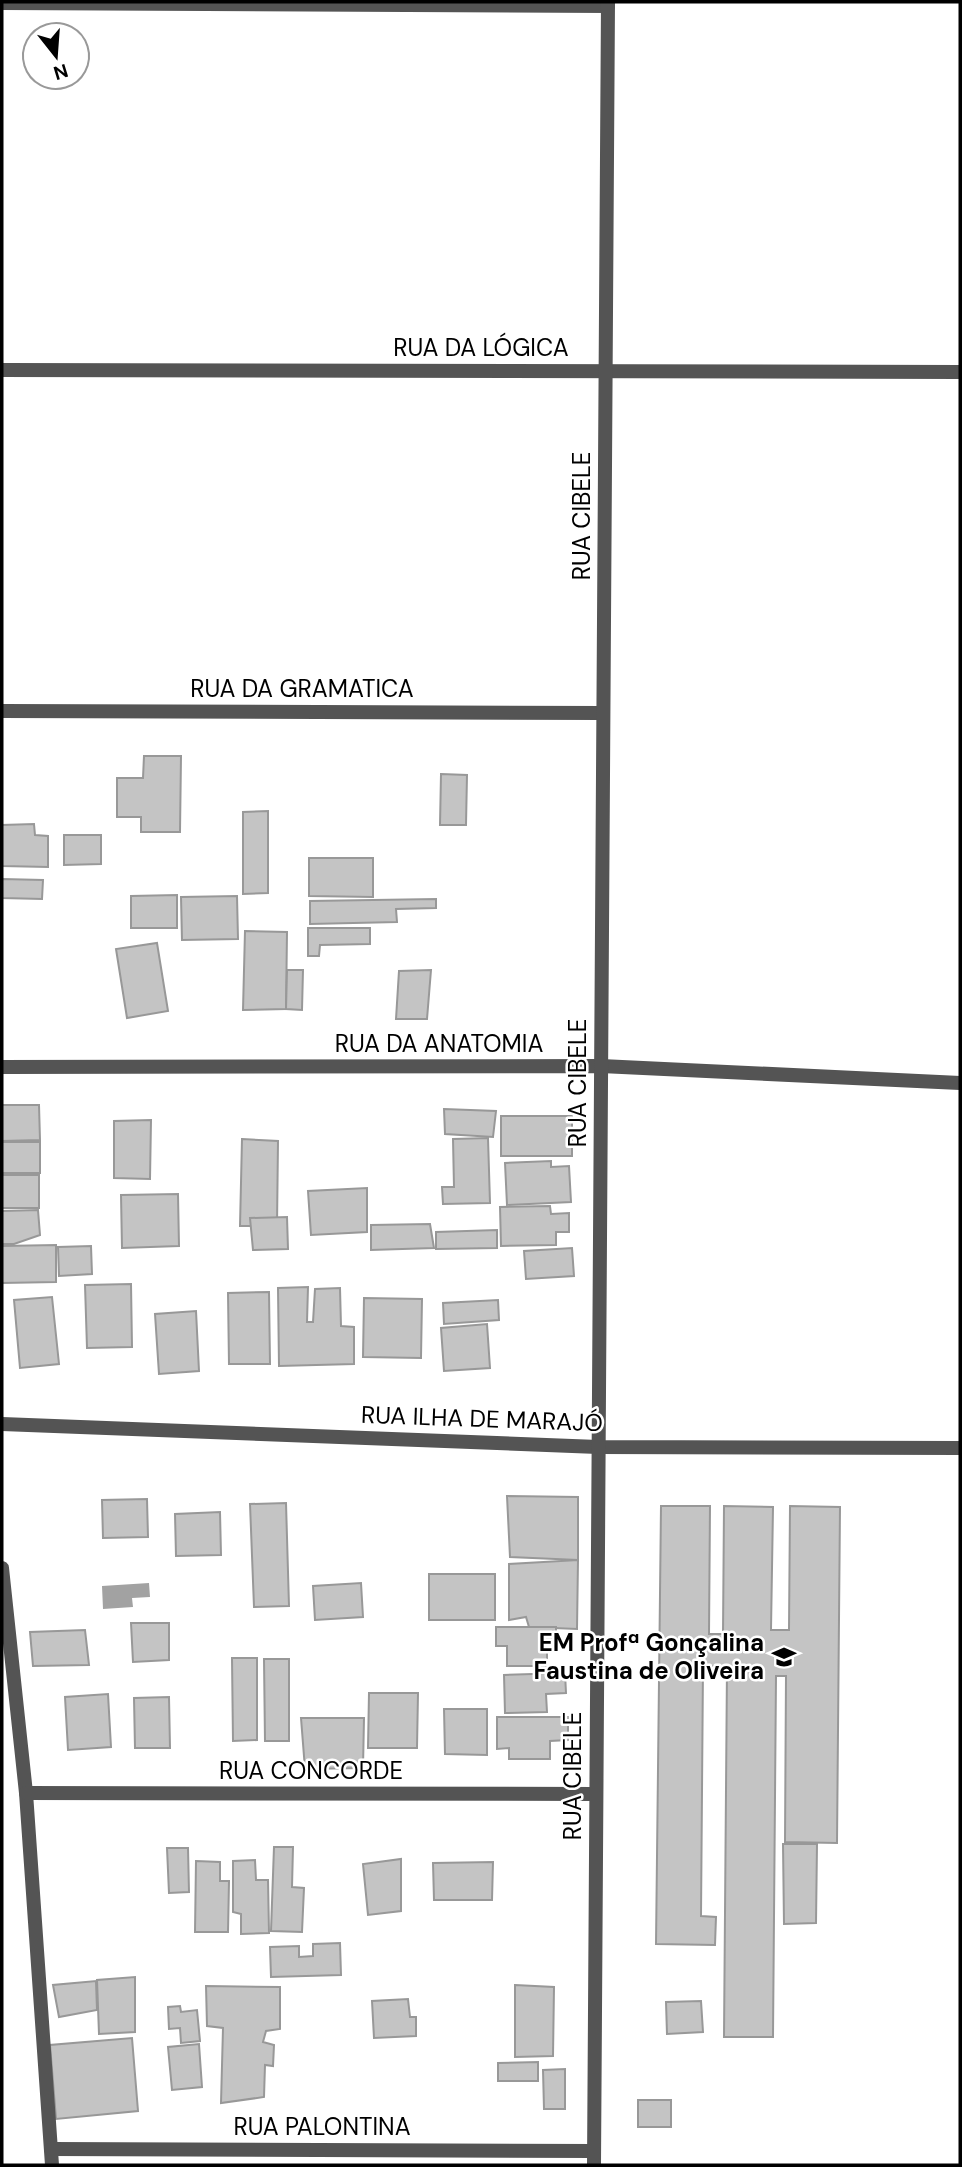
<svg xmlns="http://www.w3.org/2000/svg" width="962" height="2167" font-family="'DM Sans',sans-serif">
<style>
.water{fill:#a2a2a2}
.building{fill:#c4c4c4;stroke:#989898;stroke-width:2}
.lines{fill:none;stroke-linecap:round;stroke-linejoin:round}
.street{stroke:#545454;stroke-width:14}
.labels{text-anchor:middle;stroke-width:5;stroke-linejoin:round;paint-order:stroke}
.street-label{font-size:24px;fill:#000;stroke:#fff}
.poi-label{font-size:24px;font-weight:bold;fill:#000;stroke:#fff;text-anchor:end}
</style>
<rect width="100%" height="100%" fill="#fff"/>
<polygon class="water" points="149,1583 150,1597 132,1598 133,1607 103,1609 102,1586"/>
<g class="building">
<polygon points="144,756 181,756 180,832 141,832 141,817 117,817 117,778 143,778"/>
<polygon points="441,774 467,775 466,825 440,825"/>
<polygon points="268,811 268,893 243,894 243,812"/>
<polygon points="34,824 35,835 48,836 48,867 2,866 2,825"/>
<polygon points="64,835 101,835 101,864 64,865"/>
<polygon points="309,858 373,858 373,897 309,896"/>
<polygon points="2,879 43,880 42,899 2,898"/>
<polygon points="177,895 177,928 131,928 131,896"/>
<polygon points="237,896 238,939 182,940 181,897"/>
<polygon points="436,899 436,908 396,909 397,922 310,924 310,901"/>
<polygon points="308,928 370,928 370,944 320,945 319,956 308,956"/>
<polygon points="245,931 287,932 286,1009 243,1010"/>
<polygon points="157,943 168,1011 127,1018 116,949"/>
<polygon points="287,970 303,970 302,1010 286,1009"/>
<polygon points="431,970 427,1019 396,1019 399,971"/>
<polygon points="2,1105 39,1105 40,1140 2,1141"/>
<polygon points="444,1109 496,1111 493,1137 445,1134"/>
<rect x="501" y="1116" width="71" height="40"/>
<polygon points="151,1120 150,1179 114,1178 114,1121"/>
<polygon points="488,1138 490,1203 443,1204 442,1187 454,1187 453,1139"/>
<polygon points="242,1139 278,1141 277,1226 240,1226"/>
<rect x="2" y="1142" width="38" height="31"/>
<polygon points="551,1161 551,1167 569,1166 571,1202 507,1205 505,1163"/>
<rect x="2" y="1175" width="37" height="33"/>
<polygon points="367,1188 367,1232 311,1235 308,1191"/>
<polygon points="178,1194 179,1246 122,1248 121,1195"/>
<polygon points="550,1206 551,1214 569,1213 569,1232 556,1232 556,1245 501,1246 500,1207"/>
<polygon points="38,1210 40,1235 14,1244 2,1244 2,1211"/>
<polygon points="287,1217 288,1249 253,1250 250,1218"/>
<polygon points="430,1224 434,1248 371,1250 371,1225"/>
<polygon points="497,1230 497,1248 436,1249 436,1232"/>
<polygon points="56,1245 56,1282 2,1283 2,1246"/>
<polygon points="91,1246 92,1274 59,1276 58,1247"/>
<polygon points="572,1248 574,1276 526,1279 524,1251"/>
<polygon points="131,1284 132,1347 87,1348 85,1285"/>
<polygon points="308,1287 307,1322 313,1322 315,1289 340,1288 341,1326 354,1327 354,1364 279,1366 278,1288"/>
<polygon points="269,1292 270,1364 229,1364 228,1293"/>
<polygon points="52,1297 59,1364 20,1368 14,1300"/>
<polygon points="364,1298 422,1299 421,1358 363,1357"/>
<polygon points="498,1300 499,1320 444,1324 443,1303"/>
<polygon points="196,1311 199,1371 159,1374 155,1314"/>
<polygon points="487,1324 490,1368 444,1371 441,1328"/>
<polygon points="507,1496 578,1497 578,1560 510,1557"/>
<polygon points="147,1499 148,1537 103,1538 102,1500"/>
<polygon points="286,1503 289,1606 254,1607 250,1504"/>
<polygon points="661,1506 710,1506 709,1634 723,1634 724,1506 773,1507 771,1630 789,1630 790,1506 840,1507 837,1843 785,1842 786,1676 776,1676 773,2037 724,2037 727,1666 703,1666 701,1916 716,1917 715,1945 656,1944"/>
<polygon points="220,1512 221,1555 176,1556 175,1514"/>
<polygon points="578,1560 577,1629 529,1627 526,1617 509,1620 509,1564"/>
<rect x="429" y="1574" width="66" height="46"/>
<polygon points="361,1583 363,1617 315,1620 313,1586"/>
<polygon points="131,1623 169,1623 169,1660 133,1662"/>
<polygon points="496,1627 556,1627 556,1648 547,1648 547,1666 507,1666 507,1646 496,1646"/>
<polygon points="85,1630 89,1665 33,1666 30,1632"/>
<polygon points="232,1658 257,1658 257,1740 233,1741"/>
<polygon points="264,1659 289,1659 289,1741 265,1741"/>
<polygon points="565,1673 566,1693 546,1694 547,1712 505,1713 504,1675"/>
<polygon points="369,1693 418,1693 417,1748 368,1748"/>
<polygon points="108,1694 111,1747 68,1750 65,1697"/>
<polygon points="169,1697 170,1748 135,1748 134,1698"/>
<polygon points="444,1709 487,1709 487,1755 445,1754"/>
<polygon points="497,1717 568,1717 568,1740 550,1741 550,1759 509,1759 509,1748 497,1749"/>
<polygon points="301,1718 364,1718 363,1768 305,1769"/>
<polygon points="783,1844 817,1844 816,1923 784,1924"/>
<polygon points="274,1847 293,1847 292,1887 304,1888 302,1932 271,1931"/>
<polygon points="167,1848 188,1848 189,1892 169,1893"/>
<polygon points="401,1859 401,1911 368,1915 363,1864"/>
<polygon points="255,1860 256,1880 268,1880 269,1933 241,1934 241,1914 233,1912 233,1861"/>
<polygon points="196,1861 220,1862 220,1881 229,1881 228,1932 195,1932"/>
<polygon points="493,1862 492,1900 434,1900 433,1863"/>
<polygon points="340,1943 341,1975 271,1977 270,1947 299,1946 299,1957 313,1956 313,1944"/>
<polygon points="135,1977 135,2032 99,2034 97,1980"/>
<polygon points="96,1981 97,2010 59,2017 53,1985"/>
<polygon points="515,1985 554,1987 553,2056 515,2057"/>
<polygon points="206,1986 280,1987 280,2029 266,2031 263,2042 274,2045 273,2066 265,2065 264,2097 221,2103 223,2028 207,2026"/>
<polygon points="408,1999 410,2017 416,2017 416,2036 374,2038 372,2001"/>
<polygon points="701,2001 703,2032 667,2034 666,2002"/>
<polygon points="180,2006 181,2012 197,2010 200,2041 181,2043 180,2028 169,2029 168,2007"/>
<polygon points="132,2038 138,2111 56,2119 50,2045"/>
<polygon points="199,2044 202,2087 172,2090 168,2047"/>
<polygon points="538,2062 538,2081 498,2081 498,2063"/>
<polygon points="565,2069 565,2109 544,2109 543,2070"/>
<rect x="638" y="2100" width="33" height="27"/>
</g>
<g class="lines">
<g class="street">
<polyline points="2,3 608,6"/>
<polyline points="2,370 960,372"/>
<polyline points="2,711 603,713"/>
<polyline points="2,1067 601,1066 960,1083"/>
<polyline points="2,1424 598,1447 960,1448"/>
<polyline points="2,1568 26,1793 52,2165"/>
<polyline points="26,1793 596,1794"/>
<polyline points="51,2149 594,2151"/>
<polyline points="594,2165 608,2"/>
</g>
</g>
<defs>
<g id="school-bare" transform="scale(1.89)"><path d="M0-5L7-2L0 1L-7-2ZM-4 1L0 2.5L4 1V4Q0 6-4 4Z" fill="#000" stroke="#fff" stroke-width="2.5" paint-order="stroke"/></g>
</defs>
<g fill-rule="evenodd">
<use href="#school-bare" x="784" y="1657"/>
</g>
<g class="labels">
<g class="street-label">
<text x="481" y="356">RUA DA LÓGICA</text>
<text transform="translate(582 516) rotate(-90)" y="8">RUA CIBELE</text>
<text x="302" y="697">RUA DA GRAMATICA</text>
<text x="439" y="1052">RUA DA ANATOMIA</text>
<text transform="translate(578 1083) rotate(-90)" y="8">RUA CIBELE</text>
<text transform="translate(482 1419) rotate(2)" y="8">RUA ILHA DE MARAJÓ</text>
<text x="311" y="1779">RUA CONCORDE</text>
<text transform="translate(573 1776) rotate(-90)" y="8">RUA CIBELE</text>
<text x="322" y="2135">RUA PALONTINA</text>
</g>
<g class="poi-label">
<text x="764" y="1651">EM Profª Gonçalina<tspan x="764" dy="28">Faustina de Oliveira</tspan></text>
</g>
</g>
<rect width="962" height="2167" fill="none" stroke="#000000" stroke-width="7"/>
<g transform="translate(56 56) rotate(163)"><circle r="33" fill="#ffffff" stroke="#999999" stroke-width="2"/>
<path d="M0-5L12 26L0 18L-12 26Z" fill="#000000"/>
<text y="-10" font-size="19" font-weight="bold" text-anchor="middle" fill="#000000">N</text>
</g>
</svg>
